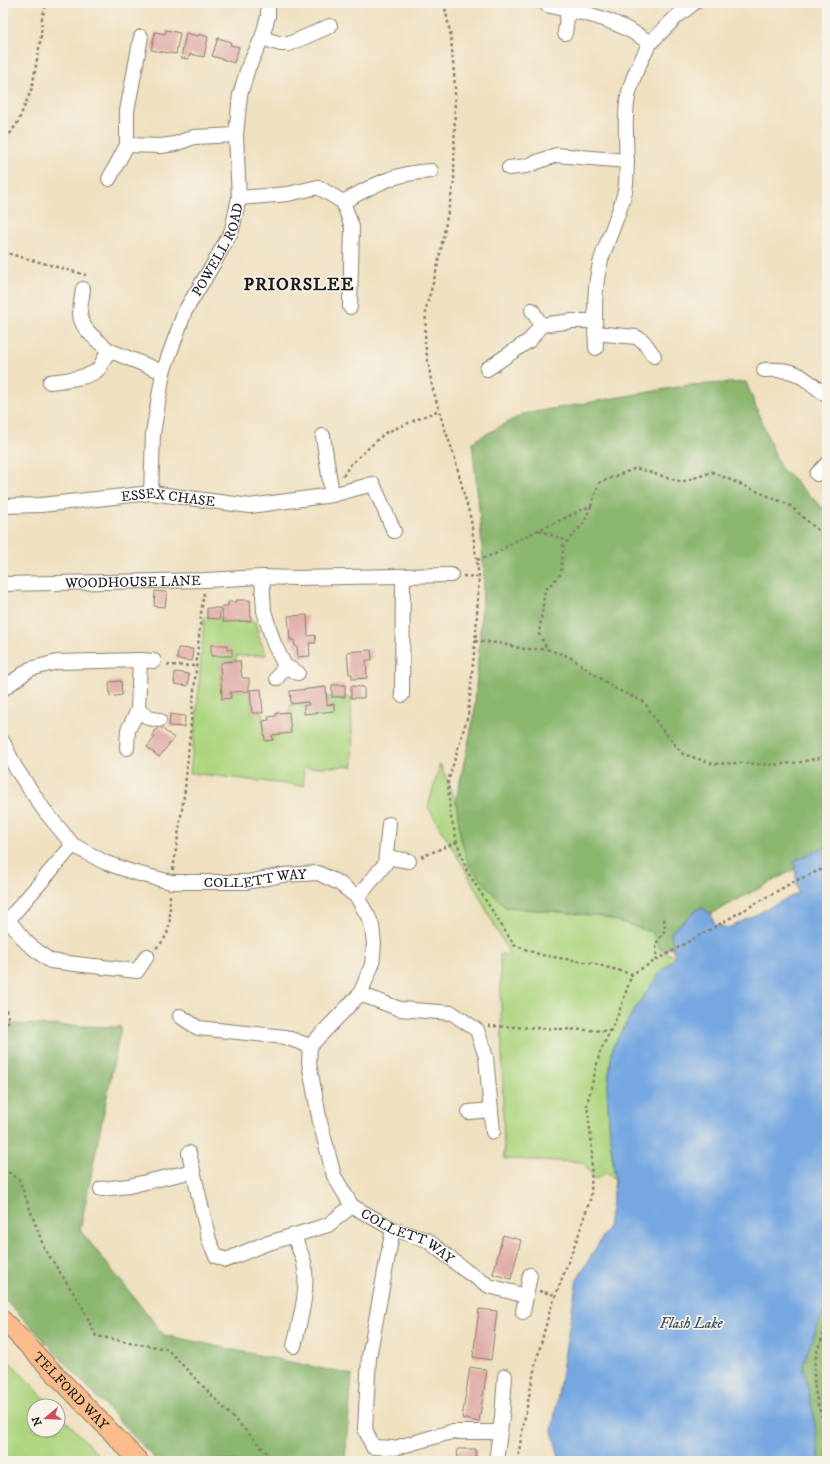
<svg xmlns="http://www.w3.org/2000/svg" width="830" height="1464" font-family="'IM FELL DW Pica',serif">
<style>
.green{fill:#add580;stroke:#64784e}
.forest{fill:#8ab66e;stroke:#536945}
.water{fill:#76a7e1;stroke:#49627e}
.building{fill:#e1aca7}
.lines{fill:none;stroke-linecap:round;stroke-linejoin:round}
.minor-casing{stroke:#867e6e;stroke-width:16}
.major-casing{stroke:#867e6e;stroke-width:20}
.path{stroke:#867e6e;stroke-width:2.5;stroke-dasharray:3 3;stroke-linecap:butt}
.minor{stroke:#fff;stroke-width:14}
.major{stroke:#f9bc8a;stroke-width:18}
.labels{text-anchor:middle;stroke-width:3.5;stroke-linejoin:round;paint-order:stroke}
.street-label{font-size:14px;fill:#1c1c1c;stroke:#f7f3e8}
.water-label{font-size:15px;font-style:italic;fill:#40546b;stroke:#f7f3e8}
.district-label{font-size:18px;font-weight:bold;letter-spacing:1px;fill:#1c1c1c;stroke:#f7f3e8}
</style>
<rect width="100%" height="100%" fill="#f7f3e8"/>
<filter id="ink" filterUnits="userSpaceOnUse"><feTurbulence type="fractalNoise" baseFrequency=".025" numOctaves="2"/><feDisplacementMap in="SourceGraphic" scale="8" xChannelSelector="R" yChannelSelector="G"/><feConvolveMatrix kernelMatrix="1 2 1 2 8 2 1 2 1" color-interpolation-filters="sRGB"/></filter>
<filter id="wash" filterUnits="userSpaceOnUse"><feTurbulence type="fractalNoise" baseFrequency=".012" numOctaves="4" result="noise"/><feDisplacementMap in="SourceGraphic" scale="16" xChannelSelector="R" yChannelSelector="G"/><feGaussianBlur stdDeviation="0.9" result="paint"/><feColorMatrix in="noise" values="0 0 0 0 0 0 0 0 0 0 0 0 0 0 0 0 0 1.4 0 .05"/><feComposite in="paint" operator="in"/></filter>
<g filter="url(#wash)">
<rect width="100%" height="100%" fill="#efe0c0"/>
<g class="green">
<polygon points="204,618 223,618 223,622 255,621 259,637 266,655 236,656 236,661 223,662 220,665 222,698 230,698 230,692 250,690 252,713 263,713 265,741 273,740 272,735 291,733 289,712 291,704 308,702 309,705 304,706 305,714 334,711 334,704 327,705 327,697 345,697 351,698 353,766 303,768 304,786 190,773 197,710"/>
<path d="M 440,764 L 456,800 L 461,839 L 505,907 L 601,916 L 652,932 L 660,949 L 675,957 C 655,979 637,1003 623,1029 C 620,1035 615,1041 613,1048 C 603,1091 610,1136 615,1179 L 606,1173 L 595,1180 L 583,1162 L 504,1159 L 500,954 L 510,955 L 466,871 L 428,807 Z"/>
<polygon points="3,1355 52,1406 34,1406 34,1430 58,1430 58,1412 104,1461 3,1461"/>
</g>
<g class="forest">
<polygon points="746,382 780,467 827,512 827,846 794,861 795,869 711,914 700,907 671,932 674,948 660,949 652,932 601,916 505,907 469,866 461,839 456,800 474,716 484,576 479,508 472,442 523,414 689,385"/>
<polygon points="4,1024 121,1027 80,1230 164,1335 352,1375 345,1461 157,1461 3,1297 3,1026"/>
<polygon points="827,1307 827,1461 820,1461 814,1419 803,1364 820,1320"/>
</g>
<polygon class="water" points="827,846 827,1307 820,1320 803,1364 814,1419 820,1461 560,1461 552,1431 577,1279 608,1228 615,1179 610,1137 607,1090 613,1046 632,1013 659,974 675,957 671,932 701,907 711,914 715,925 729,928 798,893 794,861"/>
<g id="blocks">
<g class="building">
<polygon points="166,30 180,33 176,54 151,50 155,32 165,34"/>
<polygon points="186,33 198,36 199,34 208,37 204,57 190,54 189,59 181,58"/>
<polygon points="218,38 231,42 230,45 239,47 234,63 212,56"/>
<polygon points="155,591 167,592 165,607 154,606"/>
<polygon points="236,600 250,600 251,621 223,622 222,606 228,606 228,602 236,602"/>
<polygon points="207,608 220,608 220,619 207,618"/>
<polygon points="307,615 308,636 315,635 316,643 309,643 310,656 298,657 297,646 295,646 294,640 290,640 288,616"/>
<polygon points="211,645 227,645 227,650 232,649 232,656 211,656"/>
<polygon points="178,648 193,649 192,661 177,659"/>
<polygon points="371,650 372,660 366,660 367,678 352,679 352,674 349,674 347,652"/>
<polygon points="240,661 242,678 249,678 249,691 230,692 231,698 222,699 220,665 223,662"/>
<polygon points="175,672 189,674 188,686 174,684"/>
<polygon points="121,681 122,695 110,697 109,682"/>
<rect x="332" y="685" width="13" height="12"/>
<polygon points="351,686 364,687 364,698 351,698"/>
<polygon points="326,687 327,705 334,704 334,711 304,714 304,705 309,705 308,702 291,704 290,691"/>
<polygon points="261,689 263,713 252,713 250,690"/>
<polygon points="289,712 291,733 272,735 273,740 265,741 263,721 269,720 268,717 276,716 276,713"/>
<polygon points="170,714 185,716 184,727 169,726"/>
<polygon points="159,726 174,738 159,757 147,747 155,737 152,735"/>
<polygon points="503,1235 521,1240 511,1279 493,1274"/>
<polygon points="479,1309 497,1311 491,1360 473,1357"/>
<polygon points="470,1367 487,1370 479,1422 462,1418"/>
<polygon points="457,1449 476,1449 476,1461 458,1461"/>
</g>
</g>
</g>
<g filter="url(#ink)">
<use href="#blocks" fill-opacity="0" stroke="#867e6e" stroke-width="1"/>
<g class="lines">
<g class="minor-casing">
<g id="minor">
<polyline points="547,5 568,10 565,33"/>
<path d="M 568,10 C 598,15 625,25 650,43 C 640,62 630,81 627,103 C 623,132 630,162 625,191 C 620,213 608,238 601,260 C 593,288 595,319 596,348"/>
<polyline points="262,38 281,44 289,44 330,26"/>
<polyline points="650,43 676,17 694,3"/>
<polyline points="127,145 161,146 175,144 194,137 236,135"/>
<polyline points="509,168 526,166 556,155 627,161"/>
<polyline points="109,179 127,145 127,111 141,37"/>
<polyline points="239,198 288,194 318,187 343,202 352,227 350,307"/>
<path d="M 343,202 C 374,185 394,173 431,171"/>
<path d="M 83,289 C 82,297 80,306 80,314 C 81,330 98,340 108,350"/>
<polyline points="532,310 541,325 572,321 595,321"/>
<polyline points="595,333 636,337 643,341 654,356"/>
<polyline points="487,369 530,340 541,325"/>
<path d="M 764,370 C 798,368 801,376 827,396"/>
<path d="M 50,382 C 63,380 92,379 100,367 C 103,362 106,356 108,350 L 163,372"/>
<polyline points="323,436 332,495 373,484 394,531"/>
<polyline points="817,474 827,464"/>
<path id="s1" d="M 151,493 L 153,434 L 163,372 L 185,311 L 214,263 L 232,230 L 239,198 L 236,135 L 240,95 L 248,68 L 262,38 L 268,16 L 268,3"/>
<path id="s2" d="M 3,506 L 41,505 L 151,493 L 250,506 L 332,495"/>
<polyline points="262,577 264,611 274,644 285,666 298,673"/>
<path id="s3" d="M 3,584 L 206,580 L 262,577 L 295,578 L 451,575"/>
<polyline points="140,660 154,661"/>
<polyline points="277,678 285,666"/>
<polyline points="3,689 30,669 57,662 140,660 138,710 128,730 127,748"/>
<polyline points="402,695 403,576"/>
<polyline points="138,710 149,718 159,720"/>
<path id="s4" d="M 3,742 L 15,767 L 44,810 L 73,845 L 104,862 L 132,872 L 171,882 L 247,882 L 283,875 L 318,873 L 339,883 L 357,897 L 369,918 L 372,926 L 374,944 L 372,965 L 360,994 L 310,1046 L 309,1063 L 320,1122 L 334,1176 L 352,1206 L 393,1229 L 427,1240 L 466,1271 L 489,1286 L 526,1296"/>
<polyline points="386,857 409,861"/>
<polyline points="357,897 363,891 385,864 389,824"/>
<polyline points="8,920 73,845"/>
<polyline points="3,924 8,920 27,943 50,961 137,971 147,956"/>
<polyline points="360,994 400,1009 452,1013 477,1030 486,1057 493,1132"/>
<polyline points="180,1016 198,1028 285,1037 310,1046"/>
<polyline points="469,1112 491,1110"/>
<polyline points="189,1153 209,1240 216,1256 226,1260 262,1245 328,1225 352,1206"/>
<polyline points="101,1189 129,1186 193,1171"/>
<polyline points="393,1229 369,1357 365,1429 373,1447 395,1448 451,1432 499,1432"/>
<polyline points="523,1312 530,1275"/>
<path d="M 294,1346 C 300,1320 309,1290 304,1263 C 302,1254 297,1245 294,1236"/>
<polyline points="496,1461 502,1417 505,1376"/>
</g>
</g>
<g class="major-casing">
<g id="major">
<path id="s5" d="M 3,1320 L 139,1461"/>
</g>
</g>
<g class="path">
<polyline points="444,3 451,37 455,87 454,181 437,269 426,308 425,343 432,386 443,424 453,452 471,520 479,577 476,633 468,715 448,782 450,813 458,845 467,871 514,945 541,955 591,963 632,974 795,881 827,867"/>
<polyline points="3,144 18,122 32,88 41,37 42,17 47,3"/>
<polyline points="3,252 86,275"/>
<polyline points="343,476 350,465 385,433 439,410"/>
<polyline points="591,506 584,523 563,546 561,574 545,590 539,634 547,649 570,657 614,688 644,702 660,727 683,754 714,764 741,763 774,765 801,762 827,756"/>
<polyline points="539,530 567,541"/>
<polyline points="477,560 495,554 517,540 591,506 599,483 636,468 682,482 712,472 789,505 827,538"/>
<polyline points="463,576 479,577"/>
<polyline points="475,641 499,643 524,649 547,649"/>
<polyline points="167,665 196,666"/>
<polyline points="421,857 457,842"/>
<polyline points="173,870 185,789 201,614 204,592"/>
<path d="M 156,948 C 174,933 169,916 170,894"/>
<polyline points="657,961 656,944 665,930 664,918"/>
<polyline points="3,998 9,1021 3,1027"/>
<polyline points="488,1026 610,1031"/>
<polyline points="3,1169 19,1179 44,1248 82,1306 96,1336 167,1349 275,1461"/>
<polyline points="539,1291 555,1295"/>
<path d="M 827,1328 C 824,1334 821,1341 818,1348 C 810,1375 815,1403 827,1429"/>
<polyline points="518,1461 521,1437 535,1366 550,1310 578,1236 591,1197 592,1148 587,1104 600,1052 618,1015 632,974"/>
</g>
<use href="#minor" class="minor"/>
<use href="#major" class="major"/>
</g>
</g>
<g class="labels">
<g class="street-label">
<text dy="5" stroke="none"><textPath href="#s1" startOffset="257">POWELL ROAD</textPath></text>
<text dy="5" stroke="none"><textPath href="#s2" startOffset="166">ESSEX CHASE</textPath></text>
<text dy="5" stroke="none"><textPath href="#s3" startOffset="130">WOODHOUSE LANE</textPath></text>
<text dy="5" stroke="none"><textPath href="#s4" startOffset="315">COLLETT WAY</textPath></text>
<text dy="5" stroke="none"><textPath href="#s4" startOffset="831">COLLETT WAY</textPath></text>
<text dy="5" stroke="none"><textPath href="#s5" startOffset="98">TELFORD WAY</textPath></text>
</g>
<g class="water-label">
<text x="691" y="1328">Flash Lake</text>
</g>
<g class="district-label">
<text x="299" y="290">PRIORSLEE</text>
</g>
</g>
<rect width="830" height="1464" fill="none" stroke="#f7f3e8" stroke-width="16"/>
<g transform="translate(46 1418) rotate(251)"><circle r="19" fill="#f7f3e8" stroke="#9f9d96"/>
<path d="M0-3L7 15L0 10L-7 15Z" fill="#d1495b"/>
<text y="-6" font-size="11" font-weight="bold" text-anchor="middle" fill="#1c1c1c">N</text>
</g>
</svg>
